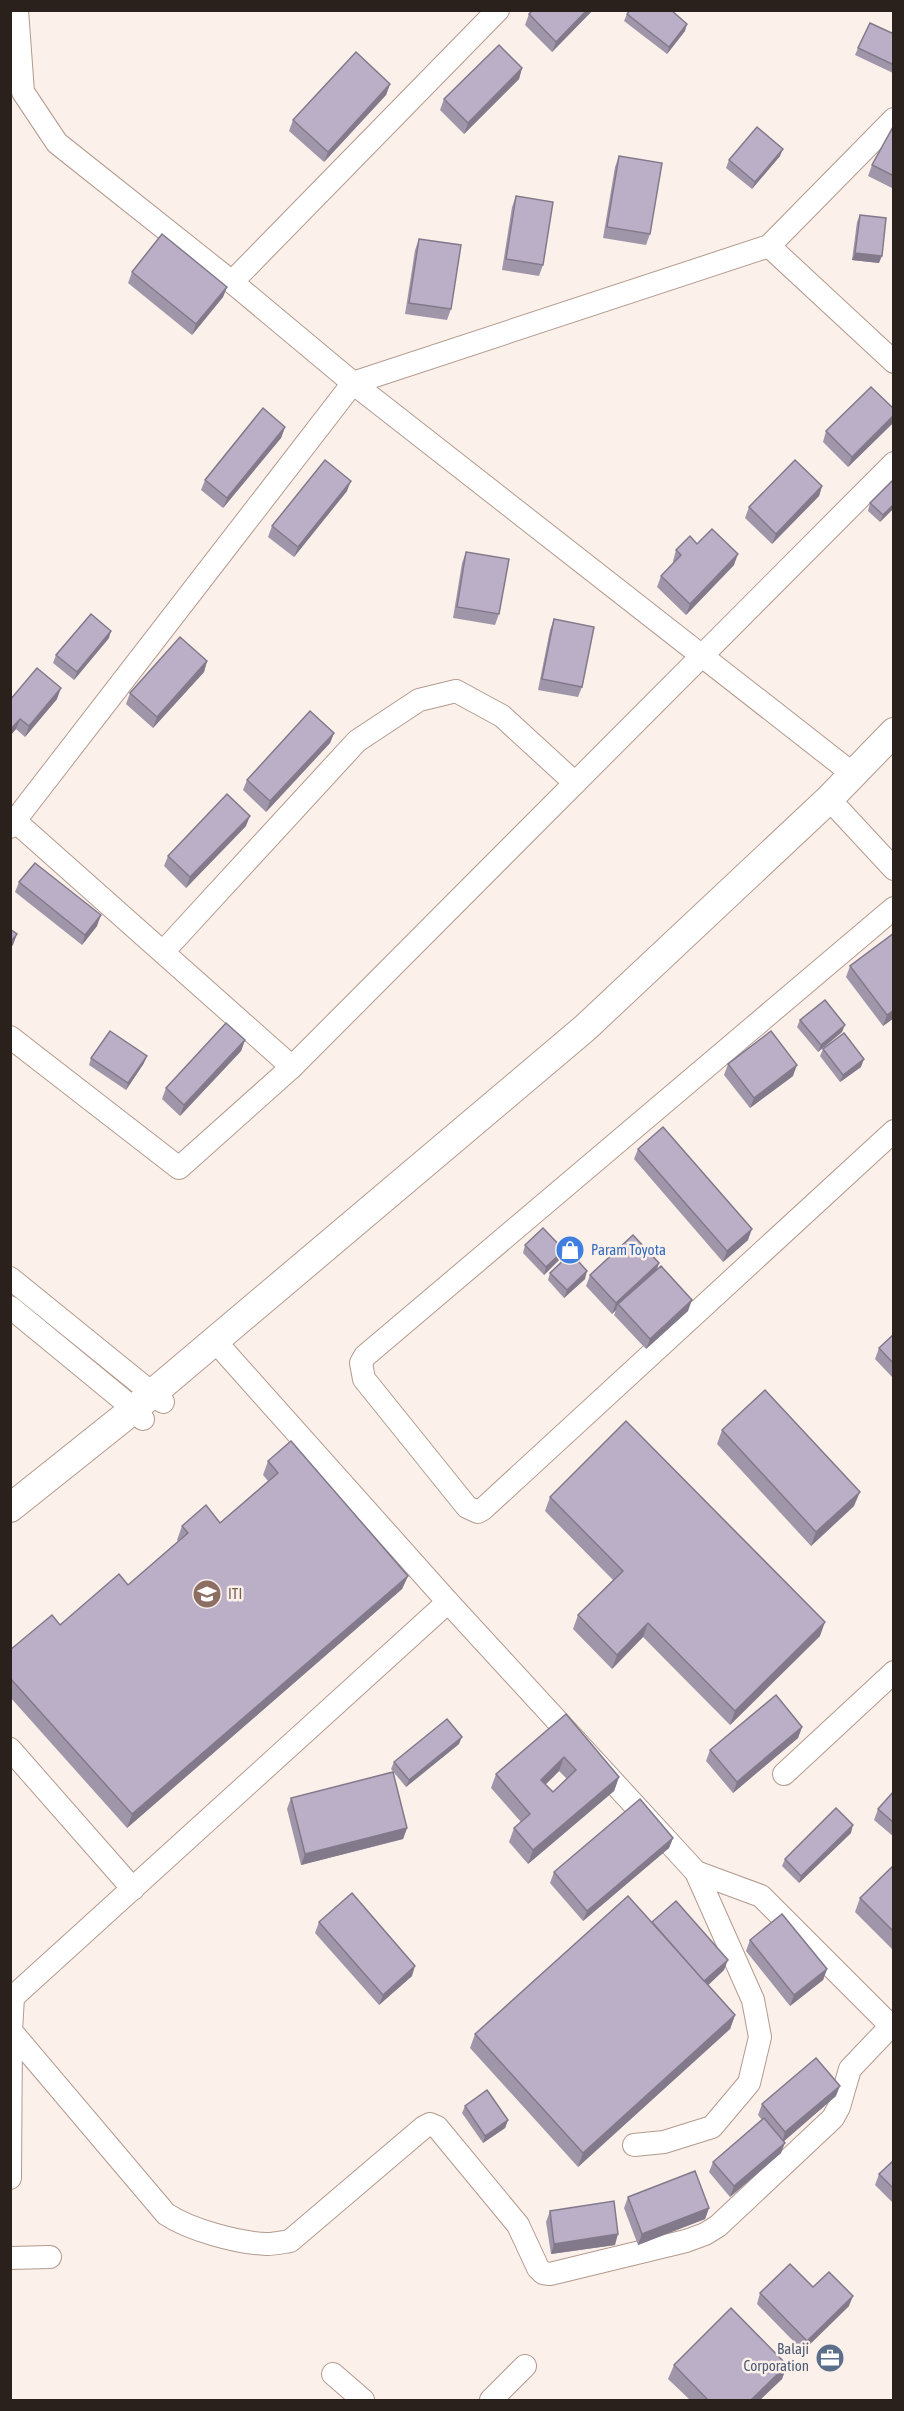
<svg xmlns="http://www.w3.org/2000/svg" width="904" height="2411" font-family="'Asap Condensed',sans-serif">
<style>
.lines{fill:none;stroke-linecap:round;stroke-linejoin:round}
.minor-casing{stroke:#b39a8e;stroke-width:24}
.major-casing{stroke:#b39a8e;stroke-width:30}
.minor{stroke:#fff;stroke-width:22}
.major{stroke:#fff;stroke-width:28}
.wall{fill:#a096aa;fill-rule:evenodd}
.shaded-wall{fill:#827a8b}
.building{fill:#baafc6;stroke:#827a8b;stroke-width:1.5;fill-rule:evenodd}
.labels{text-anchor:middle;stroke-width:5;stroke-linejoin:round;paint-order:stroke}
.shop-label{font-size:15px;fill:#366cbe;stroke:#fcf0eb;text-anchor:start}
.education-label{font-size:15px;fill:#785e54;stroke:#fcf0eb;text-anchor:start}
.service-label{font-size:15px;fill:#4e5e75;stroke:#fcf0eb;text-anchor:end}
</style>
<rect width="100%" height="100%" fill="#fcf0eb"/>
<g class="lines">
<g class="minor-casing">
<g id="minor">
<polyline points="17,10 23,92 57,143 232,282 353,383 853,774"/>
<polyline points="769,246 894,362"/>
<polyline points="232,282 498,10"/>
<polyline points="829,799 894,869"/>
<polyline points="15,821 292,1067"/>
<polyline points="10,827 353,383 769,246 894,119"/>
<polyline points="894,908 365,1356 361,1363 364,1379 467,1507 478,1512 483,1509 894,1131"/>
<polyline points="163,952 357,741 419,700 456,691 502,716 575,783"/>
<polyline points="10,1037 179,1168 292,1067 894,463"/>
<polyline points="10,1278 163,1402"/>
<polyline points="10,1307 134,1409 143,1419"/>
<polyline points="215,1341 448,1602 696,1872 753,2000 760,2037 749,2083 712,2127 664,2142 634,2145"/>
<path d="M 448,1602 L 13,1997 L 11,2031 L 166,2214 C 190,2230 238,2243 267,2244 C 275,2244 283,2242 290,2241 L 424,2127 L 430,2124 L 437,2127 L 518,2225 L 538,2268 L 543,2273 L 550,2274 L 686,2241 L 705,2234 L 718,2226 L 833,2118 L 839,2107 L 850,2069 L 889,2028 L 887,2022 L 761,1896 L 696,1872"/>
<polyline points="10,1749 133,1889"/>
<polyline points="784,1774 894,1672"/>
<polyline points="10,2178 11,2031"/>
<polyline points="10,2258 50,2257"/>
<polyline points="333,2374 363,2400"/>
<polyline points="491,2400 525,2366"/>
</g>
</g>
<g class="major-casing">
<polyline id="major" points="10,1508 134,1409 585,1028 829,799 894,732"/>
</g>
<use href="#minor" class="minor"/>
<use href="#major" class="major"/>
</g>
<g class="wall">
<polygon points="533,10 593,10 552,52 525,25 529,14"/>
<polygon points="627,14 685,31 667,54 624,21"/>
<polygon points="894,34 893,73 855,55 858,48"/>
<polygon points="522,68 519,79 464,134 440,110 444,99"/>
<polygon points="390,84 386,95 324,162 289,131 293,120"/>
<polygon points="894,125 894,189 868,176 872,165"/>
<polygon points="619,156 650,234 646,245 603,238 615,167"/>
<polygon points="780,156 752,189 726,168 729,160"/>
<polygon points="516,196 543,265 539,276 502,270 512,207"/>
<polygon points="860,215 879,263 852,260 857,222"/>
<polygon points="419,239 451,309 447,320 405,314 415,250"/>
<polygon points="132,272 227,287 223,297 192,335 128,283"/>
<polygon points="894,409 893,423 848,467 823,442 826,431"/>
<polygon points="285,427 281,438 223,508 201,490 205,480"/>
<polygon points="894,479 894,508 880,522 868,511 870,503"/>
<polygon points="822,486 819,496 772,544 745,518 749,507"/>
<polygon points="347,491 294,557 268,537 272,526"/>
<polygon points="697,544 734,565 686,615 657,587 661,576 674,563 673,561 676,550"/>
<polygon points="466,552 499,614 495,625 453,618 462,563"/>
<polygon points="554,619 582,687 578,697 538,690 550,630"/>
<polygon points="109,638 74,680 53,663 56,655"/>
<polygon points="207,661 204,672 153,728 126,704 130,693"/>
<polygon points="57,699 25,737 16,729 10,736 10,700"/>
<polygon points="334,733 330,743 266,812 243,790 247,780"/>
<polygon points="246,826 186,888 164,866 168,856"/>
<polygon points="19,882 97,926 82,945 15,892"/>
<polygon points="894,933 894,1018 883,1026 846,977 850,966"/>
<polygon points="800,1020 842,1032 818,1052 797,1027"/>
<polygon points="245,1040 241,1051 180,1116 162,1099 166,1088"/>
<polygon points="823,1049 861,1067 840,1082 820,1056"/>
<polygon points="91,1058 144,1063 126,1090 89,1065"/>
<polygon points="728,1064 793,1076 750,1108 724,1075"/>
<polygon points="638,1149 748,1240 723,1262 634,1159"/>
<polygon points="525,1245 564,1250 561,1258 544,1275 523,1253"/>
<polygon points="659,1263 657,1269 688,1311 646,1349 614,1315 616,1310 612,1314 586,1286 590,1275"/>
<polygon points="550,1273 585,1279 564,1298 548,1280"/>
<polygon points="894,1334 894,1379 875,1359 879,1348"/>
<polygon points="722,1430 854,1506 811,1546 717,1444"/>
<polygon points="268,1461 408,1576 402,1589 127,1828 10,1697 10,1650 60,1625 128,1585 178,1541 177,1540 182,1526 220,1523 268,1481 263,1475"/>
<polygon points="550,1497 820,1636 730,1725 643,1637 612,1669 573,1629 578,1615 613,1580 545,1511"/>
<path d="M 566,1714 L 619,1777 L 614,1791 L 528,1864 L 509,1842 L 514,1828 L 521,1822 L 491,1788 L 496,1774 ZM 559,1771 L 567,1779 L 553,1792 L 545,1785 Z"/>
<polygon points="802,1727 798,1738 733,1793 706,1761 710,1750"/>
<polygon points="459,1744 406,1787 391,1769 394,1762"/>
<polygon points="894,1791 894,1837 874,1820 878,1809"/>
<polygon points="291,1798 407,1828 403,1839 301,1865 287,1809"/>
<polygon points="851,1833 799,1883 782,1866 785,1859"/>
<polygon points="673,1838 669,1848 583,1921 550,1883 554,1872"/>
<polygon points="894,1865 894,1951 855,1912 860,1898"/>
<polygon points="319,1922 412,1976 379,2005 315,1933"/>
<polygon points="652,1923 724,1970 708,1985 735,2015 730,2029 578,2167 470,2048 475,2034"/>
<polygon points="750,1940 827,1969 823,1980 790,2006 746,1951"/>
<polygon points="836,2096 783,2141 781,2153 730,2197 709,2172 713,2162 762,2120 758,2115 762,2104"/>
<polygon points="465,2106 508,2120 505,2128 483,2143 462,2113"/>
<polygon points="894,2160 894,2204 875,2185 879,2174"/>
<polygon points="628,2197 709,2208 705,2219 638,2245 624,2208"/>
<polygon points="550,2211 615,2245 551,2254 546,2222"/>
<polygon points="813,2287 849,2306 803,2351 757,2304 760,2293"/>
<polygon points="674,2365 787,2365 782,2379 760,2400 690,2400 668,2379"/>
</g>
<g class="shaded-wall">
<polygon points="587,10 593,10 552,52 556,42"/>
<polygon points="687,24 685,31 667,54 669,47"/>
<polygon points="522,68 519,79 464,134 468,123"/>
<polygon points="390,84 386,95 324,162 328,152"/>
<polygon points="783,149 780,156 752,189 755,182"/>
<polygon points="855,253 882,256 879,263 852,260"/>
<polygon points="227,287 223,297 192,335 196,324"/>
<polygon points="894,415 893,423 848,467 852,457"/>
<polygon points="285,427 281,438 223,508 227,498"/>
<polygon points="351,481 347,491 294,557 298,547"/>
<polygon points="822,486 819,496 772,544 776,534"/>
<polygon points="894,504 894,508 880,522 883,515"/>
<polygon points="738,554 734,565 686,615 690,604"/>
<polygon points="111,631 109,638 74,680 77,672"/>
<polygon points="207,661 204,672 153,728 157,717"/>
<polygon points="61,688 57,699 25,737 29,726"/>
<polygon points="20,719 16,729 10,736 10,730"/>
<polygon points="334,733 330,743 266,812 270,801"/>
<polygon points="250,816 246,826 186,888 190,877"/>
<polygon points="101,915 97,926 82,945 85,935"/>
<polygon points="17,934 13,945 10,949 10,943"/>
<polygon points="894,1010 894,1018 883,1026 887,1015"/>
<polygon points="845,1025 842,1032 818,1052 821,1045"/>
<polygon points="245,1040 241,1051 180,1116 184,1105"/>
<polygon points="147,1056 144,1063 126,1090 128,1083"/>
<polygon points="864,1059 861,1067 840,1082 843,1075"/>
<polygon points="797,1065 793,1076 750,1108 754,1098"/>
<polygon points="752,1229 748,1240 723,1262 727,1251"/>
<polygon points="564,1250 561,1258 544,1275 546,1267"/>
<polygon points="659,1263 655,1274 618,1304 616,1310 612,1314 616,1303"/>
<polygon points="587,1271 585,1279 564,1298 567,1290"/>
<polygon points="692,1300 688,1311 646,1349 650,1339"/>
<polygon points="860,1492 854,1506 811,1546 816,1532"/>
<polygon points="408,1576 402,1589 127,1828 132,1814"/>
<polygon points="825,1622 820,1636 730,1725 735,1711"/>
<polygon points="648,1623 643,1637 612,1669 617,1655"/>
<polygon points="802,1727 798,1738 733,1793 737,1782"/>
<polygon points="462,1737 459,1744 406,1787 409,1780"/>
<polygon points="564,1757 559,1771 536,1794 541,1780"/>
<polygon points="619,1777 614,1791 528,1864 533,1850"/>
<polygon points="853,1825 851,1833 799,1883 801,1876"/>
<polygon points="407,1828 403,1839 301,1865 305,1854"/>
<polygon points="673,1838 669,1848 583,1921 587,1911"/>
<polygon points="728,1960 724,1970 701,1992 704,1981"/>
<polygon points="415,1966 412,1976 379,2005 383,1995"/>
<polygon points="827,1969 823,1980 790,2006 794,1995"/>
<polygon points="735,2015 730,2029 578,2167 583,2153"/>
<polygon points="840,2086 836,2096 782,2143 785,2132"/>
<polygon points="508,2120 505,2128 483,2143 485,2136"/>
<polygon points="785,2143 781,2153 730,2197 734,2186"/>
<polygon points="709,2208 705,2219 638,2245 642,2234"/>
<polygon points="618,2234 615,2245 551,2254 554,2244"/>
<polygon points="853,2296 849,2306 803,2351 807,2341"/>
<polygon points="787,2365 782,2379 760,2400 751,2400"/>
</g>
<g class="building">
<polygon points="533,10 587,10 556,42 529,14"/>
<polygon points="630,10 671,10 687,24 669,47 627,14"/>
<polygon points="870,23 894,34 894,65 858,48"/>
<polygon points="499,45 522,68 468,123 444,99"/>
<polygon points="356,52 390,84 328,152 293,120"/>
<polygon points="894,125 894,176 872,165"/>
<polygon points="757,127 783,149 755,182 729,160"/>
<polygon points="619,156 662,163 650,234 607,227"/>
<polygon points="516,196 553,202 543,265 506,259"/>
<polygon points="860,215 886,218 882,256 855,253"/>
<polygon points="162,234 227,287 196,324 132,272"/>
<polygon points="419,239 461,245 451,309 409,303"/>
<polygon points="871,387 894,409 894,415 852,457 826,431"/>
<polygon points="263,408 285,427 227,498 205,480"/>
<polygon points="325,460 351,481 298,547 272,526"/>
<polygon points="795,460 822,486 776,534 749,507"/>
<polygon points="894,479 894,504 883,515 870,503"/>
<polygon points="712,529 738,554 690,604 661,576 681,555 676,550 690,536 697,544"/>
<polygon points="466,552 509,559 499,614 457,607"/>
<polygon points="91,614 111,631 77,672 56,655"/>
<polygon points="554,619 594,627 582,687 542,679"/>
<polygon points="180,637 207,661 157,717 130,693"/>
<polygon points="37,668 61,688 29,726 20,719 10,730 10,700"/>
<polygon points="310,711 334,733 270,801 247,780"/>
<polygon points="227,794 250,816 190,877 168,856"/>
<polygon points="35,863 101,915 85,935 19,882"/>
<polygon points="10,929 17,934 10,943"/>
<polygon points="894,933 894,1010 887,1015 850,966"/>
<polygon points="825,1000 845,1025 821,1045 800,1020"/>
<polygon points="226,1023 245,1040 184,1105 166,1088"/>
<polygon points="110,1031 147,1056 128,1083 91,1058"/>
<polygon points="771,1031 797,1065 754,1098 728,1064"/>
<polygon points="844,1033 864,1059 843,1075 823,1049"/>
<polygon points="663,1127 752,1229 727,1251 638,1149"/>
<polygon points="543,1228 564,1250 546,1267 525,1245"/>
<polygon points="633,1235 659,1263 616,1303 590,1275"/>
<polygon points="571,1253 587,1271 567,1290 550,1273"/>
<polygon points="661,1266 692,1300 650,1339 618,1304"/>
<polygon points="894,1334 894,1364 879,1348"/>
<polygon points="765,1390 860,1492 816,1532 722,1430"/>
<polygon points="626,1421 825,1622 735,1711 648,1623 617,1655 578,1615 623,1571 550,1497"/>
<polygon points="291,1441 408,1576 132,1814 10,1678 10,1650 52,1615 60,1625 119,1574 128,1585 188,1533 182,1526 206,1505 220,1523 278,1473 268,1461"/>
<polygon points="776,1695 802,1727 737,1782 710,1750"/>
<path d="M 566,1714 L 619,1777 L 533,1850 L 514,1828 L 530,1814 L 496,1774 ZM 564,1757 L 576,1770 L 553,1792 L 541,1780 Z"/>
<polygon points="447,1719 462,1737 409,1780 394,1762"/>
<polygon points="393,1772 407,1828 305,1854 291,1798"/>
<polygon points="894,1791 894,1823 878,1809"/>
<polygon points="640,1799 673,1838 587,1911 554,1872"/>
<polygon points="836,1808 853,1825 801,1876 785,1859"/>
<polygon points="894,1865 894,1932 860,1898"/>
<polygon points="352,1893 415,1966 383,1995 319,1922"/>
<polygon points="628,1896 735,2015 583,2153 475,2034"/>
<polygon points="676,1901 728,1960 704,1981 652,1922"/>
<polygon points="782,1914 827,1969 794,1995 750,1940"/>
<polygon points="816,2058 840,2086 785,2132 762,2104"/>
<polygon points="487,2090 508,2120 485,2136 465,2106"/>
<polygon points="764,2118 785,2143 734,2186 713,2162"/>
<polygon points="894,2160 894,2189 879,2174"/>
<polygon points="695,2171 709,2208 642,2234 628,2197"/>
<polygon points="614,2201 618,2234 554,2244 550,2211"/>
<polygon points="790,2264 813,2287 829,2272 853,2296 807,2341 760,2293"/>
<polygon points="731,2308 787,2365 751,2400 708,2400 674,2365"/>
</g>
<defs>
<g id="shop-disc" transform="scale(1.5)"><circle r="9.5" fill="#3f7fe0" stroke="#fcf0eb"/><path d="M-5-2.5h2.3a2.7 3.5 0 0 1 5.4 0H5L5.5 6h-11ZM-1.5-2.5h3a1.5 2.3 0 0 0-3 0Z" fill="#fff"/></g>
<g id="school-disc" transform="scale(1.5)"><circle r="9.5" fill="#8d6e63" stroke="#fcf0eb"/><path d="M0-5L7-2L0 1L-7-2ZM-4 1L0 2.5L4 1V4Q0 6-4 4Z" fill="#fff"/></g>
<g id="office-disc" transform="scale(1.5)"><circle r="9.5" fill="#5c6f8a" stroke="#fcf0eb"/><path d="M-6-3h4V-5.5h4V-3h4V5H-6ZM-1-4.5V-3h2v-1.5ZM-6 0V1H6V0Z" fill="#fff"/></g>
</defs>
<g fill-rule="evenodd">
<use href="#shop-disc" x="570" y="1250"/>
<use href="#school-disc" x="207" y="1594"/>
<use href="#office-disc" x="830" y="2358"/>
</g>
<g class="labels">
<g class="shop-label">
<text x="591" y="1255">Param Toyota</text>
</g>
<g class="education-label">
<text x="228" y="1599">ITI</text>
</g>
<g class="service-label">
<text x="809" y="2354">Balaji<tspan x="809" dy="17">Corporation</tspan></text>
</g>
</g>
<rect width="904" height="2411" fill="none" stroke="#2a201c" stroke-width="24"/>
</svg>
